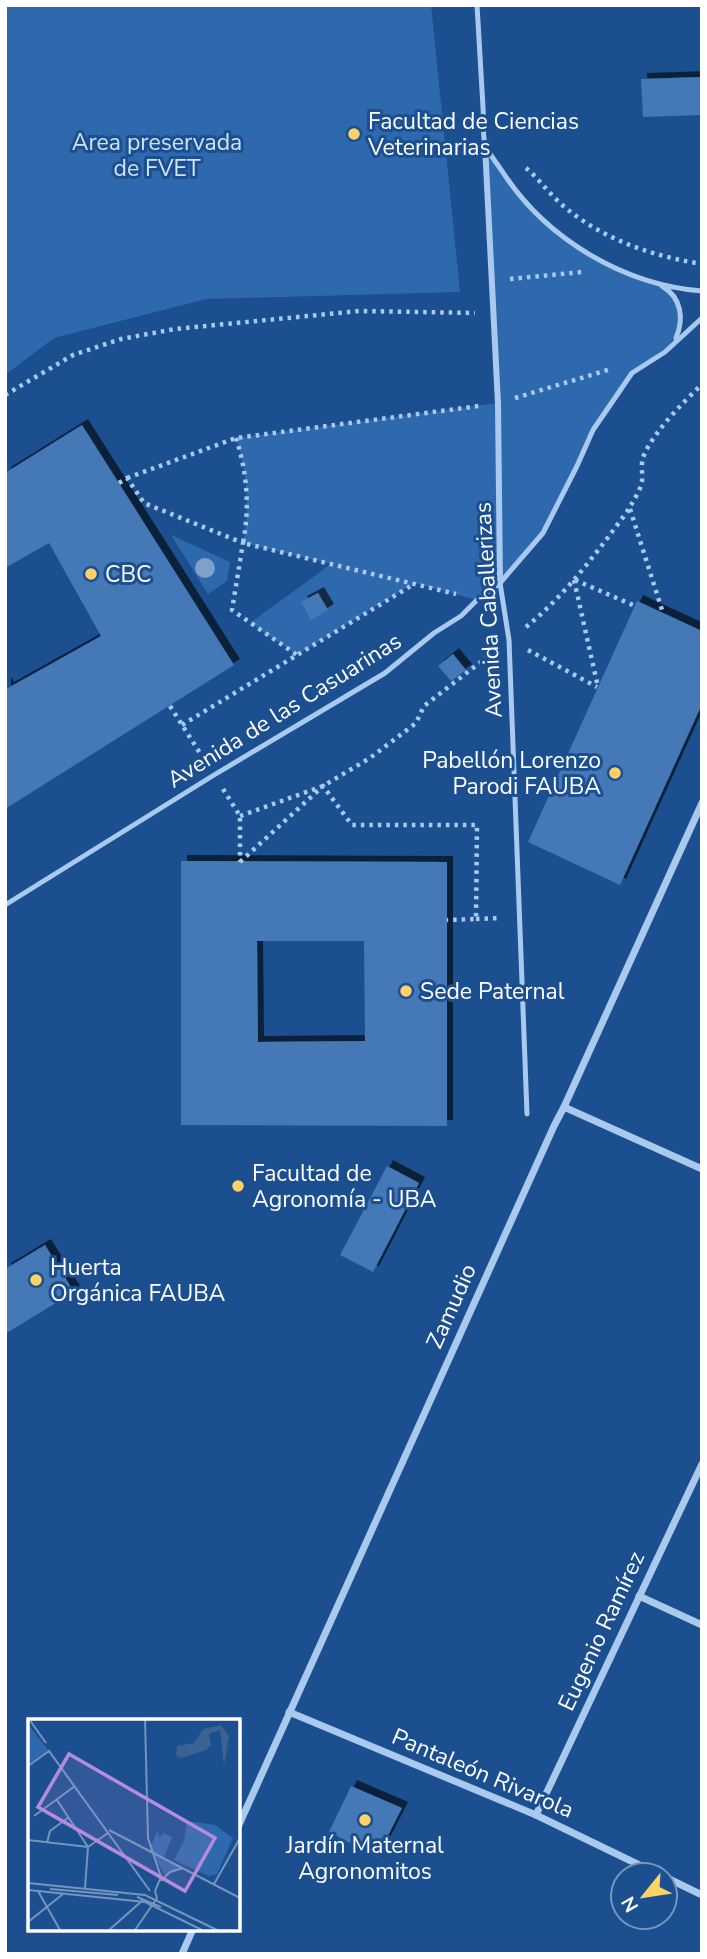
<svg xmlns="http://www.w3.org/2000/svg" width="707" height="1959" font-family="'Nunito Sans',sans-serif">
<style>
.green{fill:#2e69ad}
.building{fill:#4478b7;fill-rule:evenodd;filter:url(#shadow)}
.lines{fill:none;stroke-linecap:round;stroke-linejoin:round}
.path{stroke:#a9c9ee;stroke-width:4.5;stroke-dasharray:3.5 5;stroke-linecap:butt}
.service{stroke:#a9c9ee;stroke-width:5}
.pedestrian{stroke:#a9c9ee;stroke-width:6}
.minor{stroke:#a9c9ee;stroke-width:7}
.tree{fill:#7ea0ca}
.poi-dot{fill:#ffd166;stroke:#1b4f8f;stroke-width:2.5}
.labels{text-anchor:middle;stroke-width:6;stroke-linejoin:round;paint-order:stroke}
.poi-label{font-size:23px;fill:#fff;stroke:#1b4f8f;text-anchor:start}
.park-label{font-size:23px;fill:#cfe3fa;stroke:#1b4f8f}
.street-label{font-size:23px;fill:#fff;stroke:#1b4f8f}
.inset-road{fill:none;stroke:#7695bc;stroke-width:2}
.view{fill:#b68bdc;fill-opacity:0.15;stroke:#b68bdc;stroke-width:3.5}
.inset-edge{fill:none;stroke:#fff;stroke-width:3.5}
</style>
<defs>
<filter id="shadow"><feDropShadow dx="6" dy="-6" stdDeviation="0" flood-color="#0009"/></filter>
</defs>
<rect width="100%" height="100%" fill="#1b4f8f"/>
<g class="green">
<polygon points="5,5 431,5 460,292 206,299 54,338 5,375"/>
<path d="M 485,145 L 534,212 L 596,258 L 668,290 L 682,317 L 675,341 L 632,373 L 593,430 L 543,533 L 500,583 L 477,600 L 414,583 L 297,655 L 250,623 L 331,564 L 243,543 C 250,507 247,472 236,438 L 498,403 Z"/>
<polygon points="171,535 230,562 227,581 208,594"/>
</g>
<g class="building">
<polygon points="702,77 702,115 643,117 641,79"/>
<polygon points="82,425 234,665 5,809 5,683 8,688 101,636 49,543 5,568 5,473"/>
<polygon points="318,593 328,610 311,620 301,602"/>
<polygon points="637,601 702,631 702,704 620,885 528,842"/>
<polygon points="453,654 466,670 451,681 438,666"/>
<path d="M 181,861 L 447,862 L 447,1126 L 181,1125 ZM 257,941 L 364,941 L 365,1041 L 258,1042 Z"/>
<polygon points="387,1166 419,1183 373,1272 340,1255"/>
<polygon points="45,1245 74,1292 5,1334 5,1269"/>
<polygon points="351,1786 402,1808 377,1857 329,1832"/>
</g>
<g class="lines">
<g class="path">
<path d="M 526,168 C 538,178 548,192 560,203 C 599,238 651,256 702,264"/>
<polyline points="510,279 582,272"/>
<polyline points="5,395 73,355 121,339 175,329 359,311 475,313"/>
<polyline points="515,398 611,369"/>
<path d="M 236,438 C 247,472 250,507 243,543 L 456,594"/>
<polyline points="127,478 236,438 479,406"/>
<polyline points="119,483 127,478 144,503 243,543 232,610 297,655"/>
<polyline points="630,509 663,613"/>
<polyline points="574,580 598,687"/>
<polyline points="575,580 635,606"/>
<path d="M 526,627 C 558,601 584,569 609,536 C 616,526 625,516 631,505 C 635,498 641,489 642,481 C 643,472 640,464 644,455 C 655,430 683,403 702,384"/>
<polyline points="528,650 597,687"/>
<polyline points="170,706 205,761"/>
<polyline points="182,725 414,584"/>
<polyline points="223,789 240,816 240,862"/>
<polyline points="240,816 323,786 370,758 416,723 424,706 491,654"/>
<polyline points="240,862 323,786 352,825 477,825 476,919 447,920"/>
<polyline points="476,919 500,918"/>
</g>
<g class="service">
<path d="M 477,5 C 479,39 481,73 483,107 C 484,118 482,133 485,144 C 488,153 497,163 502,171 C 545,238 623,285 702,291"/>
<path d="M 662,286 C 682,298 684,319 676,338"/>
<polyline points="500,583 509,640 527,1114"/>
<polyline points="5,905 214,775 385,673 434,633 461,616 477,600 500,583 543,533 577,466 593,430 632,373 665,352 702,318"/>
</g>
<polyline class="pedestrian" points="485,145 498,404 500,583"/>
<g class="minor">
<polyline points="564,1107 702,1169"/>
<polyline points="639,1596 702,1625"/>
<polyline points="289,1712 536,1815 660,1875"/>
<polyline points="536,1815 702,1464"/>
<polyline points="238,1827 554,1126 564,1107 702,803"/>
<polyline points="665,1877 702,1895"/>
<polyline points="182,1954 193,1929"/>
</g>
</g>
<circle class="tree" cx="205" cy="568" r="10"/>
<g class="poi-dot">
<circle cx="354" cy="134" r="7"/>
<circle cx="91" cy="574" r="7"/>
<circle cx="615" cy="773" r="7"/>
<circle cx="406" cy="991" r="7"/>
<circle cx="238" cy="1186" r="7"/>
<circle cx="36" cy="1280" r="7"/>
<circle cx="365" cy="1820" r="7"/>
</g>
<g class="labels">
<g class="poi-label">
<text x="368" y="129">Facultad de Ciencias<tspan x="368" dy="26">Veterinarias</tspan></text>
<text x="105" y="582">CBC</text>
<text x="601" y="768" text-anchor="end">Pabellón Lorenzo<tspan x="601" dy="26">Parodi FAUBA</tspan></text>
<text x="420" y="999">Sede Paternal</text>
<text x="252" y="1181">Facultad de<tspan x="252" dy="26">Agronomía - UBA</tspan></text>
<text x="50" y="1275">Huerta<tspan x="50" dy="26">Orgánica FAUBA</tspan></text>
<text x="365" y="1853" text-anchor="middle">Jardín Maternal<tspan x="365" dy="26">Agronomitos</tspan></text>
</g>
<g class="park-label">
<text x="157" y="150">Area preservada<tspan x="157" dy="26">de FVET</tspan></text>
</g>
<g class="street-label">
<text transform="translate(488 610) rotate(-93)" y="8">Avenida Caballerizas</text>
<text transform="translate(284 710) rotate(-32)" y="8">Avenida de las Casuarinas</text>
<text transform="translate(451 1306) rotate(-66)" y="8">Zamudio</text>
<text transform="translate(601 1631) rotate(-65)" y="8">Eugenio Ramírez</text>
<text transform="translate(483 1773) rotate(23)" y="8">Pantaleón Rivarola</text>
</g>
</g>
<g transform="translate(28 1719)">
<rect width="212" height="212" fill="#1b4f8f"/>
<path d="M 0,5 L 20,31 L 0,45 ZM 159,102 L 187,106 L 205,119 L 189,155 L 181,157 L 146,141 L 156,122 ZM 130,111 L 131,119 L 136,114 L 144,118 L 136,139 L 156,149 L 137,157 L 122,129 Z" fill="#2e69ad"/>
<path d="M 193,6 L 201,17 L 196,47 L 192,11 L 181,15 L 183,26 L 178,31 L 153,39 L 148,36 L 149,27 L 166,24 L 175,10 Z" fill="#3c6290"/>
<path class="inset-road" d="M 1,0 L 18,24M 117,0 L 120,119 L 133,158 L 127,172M 0,47 L 21,32 L 122,172M 29,81 L 60,128 L 57,169M 6,97 L 47,67M 81,111 L 212,179M 0,121 L 60,128 L 80,114M 19,124 L 22,112 L 41,98M 133,162 L 142,153 L 155,149M 0,164 L 117,176 L 189,211M 186,165 L 212,119M 22,170 L 90,176M 0,171 L 117,183 L 174,211M 10,172 L 32,211M 109,178 L 133,188M 0,203 L 35,175M 81,211 L 115,181M 107,211 L 129,179 L 127,172"/>
<path class="view" d="M 41,35 L 187,119 L 157,172 L 10,88 Z"/>
<rect width="212" height="212" class="inset-edge"/>
</g>
<rect width="707" height="1959" fill="none" stroke="#ffffff" stroke-width="14"/>
<g transform="translate(644 1896) rotate(240)"><circle r="33" fill="#1b4f8f" stroke="#7695bc" stroke-width="2"/>
<path d="M0-5L12 26L0 18L-12 26Z" fill="#ffd166"/>
<text y="-10" font-size="19" font-weight="bold" text-anchor="middle" fill="#ffffff">N</text>
</g>
</svg>
